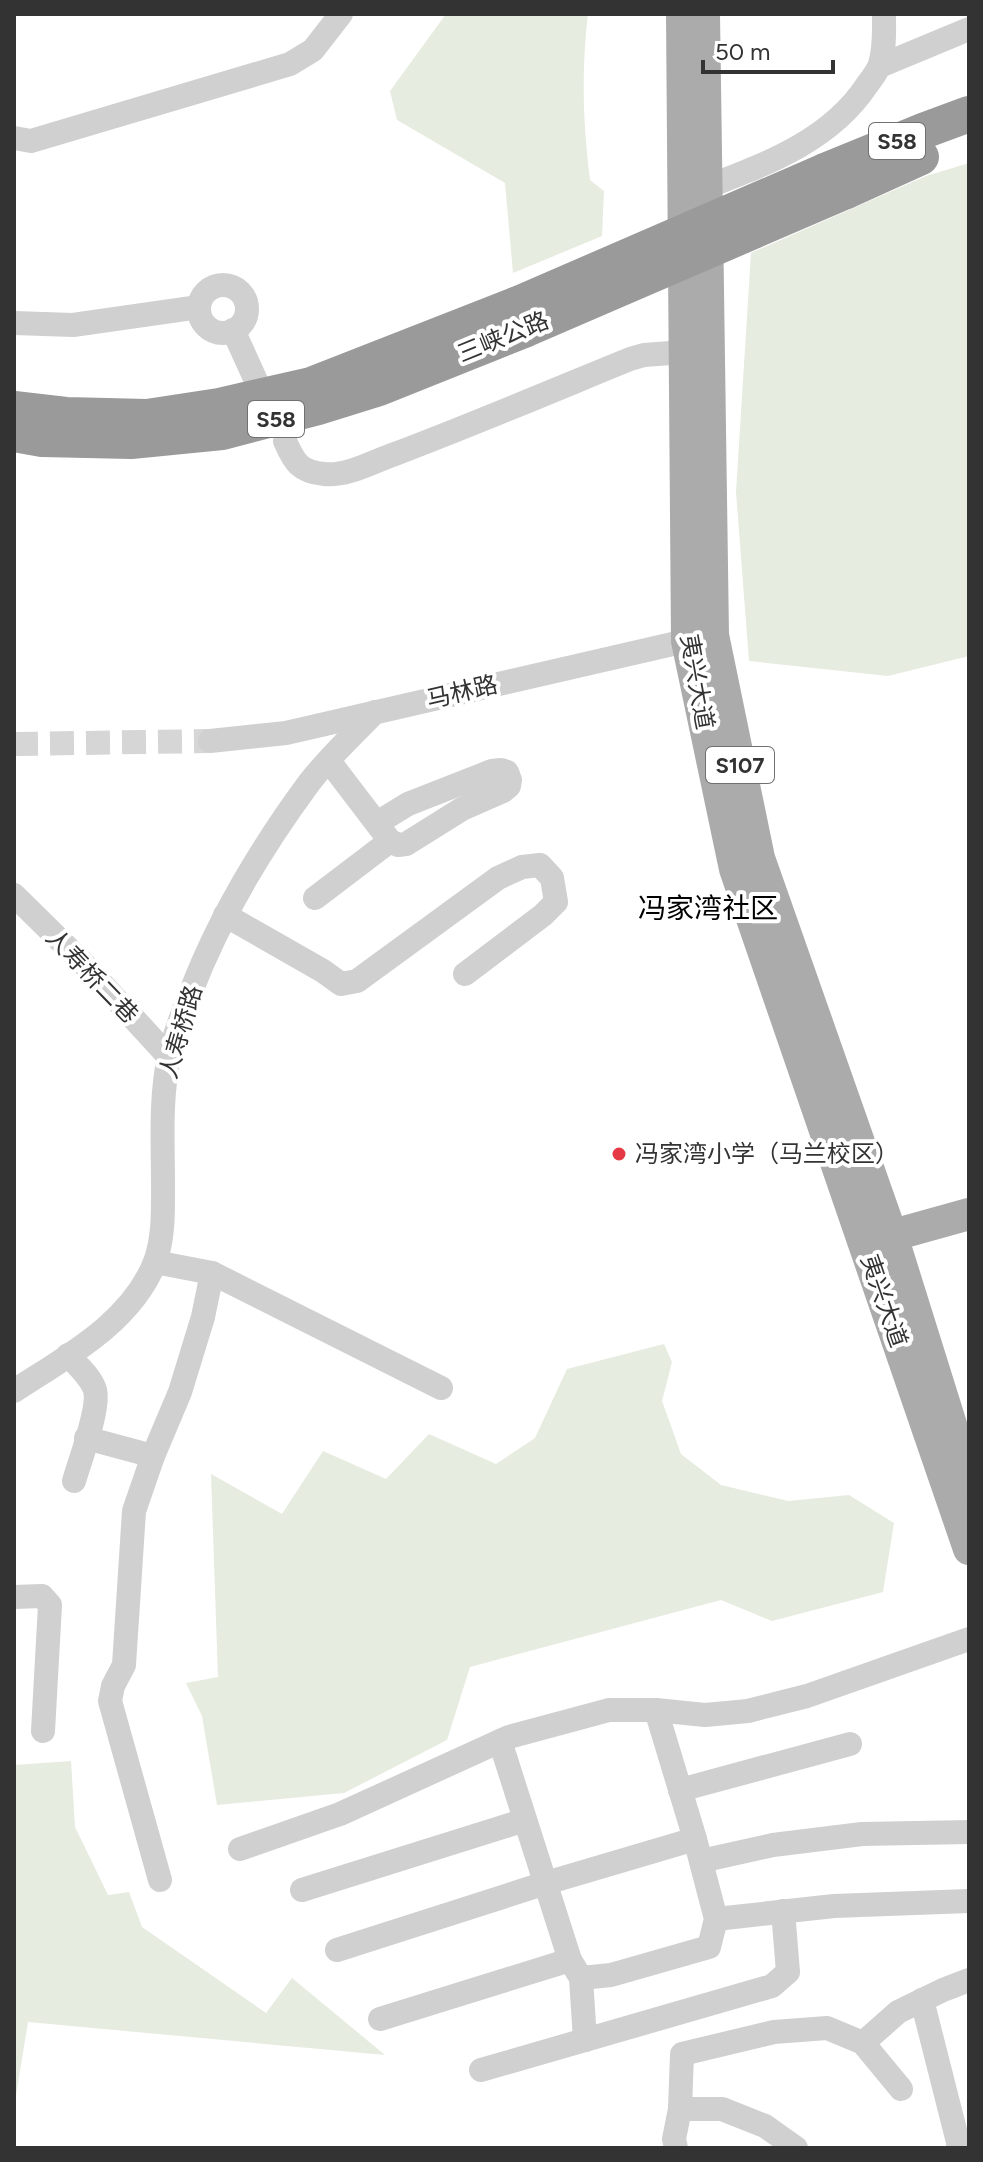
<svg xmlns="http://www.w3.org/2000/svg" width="983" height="2162" font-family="Figtree,'Noto Sans SC',sans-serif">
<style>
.green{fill:#e6ecdf}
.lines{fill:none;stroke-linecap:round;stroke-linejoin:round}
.minor-tunnel{stroke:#d6d6d6;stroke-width:24;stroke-dasharray:24 12;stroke-linecap:butt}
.minor{stroke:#d0d0d0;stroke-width:24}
.major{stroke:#ababab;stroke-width:32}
.highway{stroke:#9a9a9a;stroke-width:36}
.highway-bridge{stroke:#9a9a9a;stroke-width:36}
.poi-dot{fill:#e63946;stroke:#fff;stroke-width:3}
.labels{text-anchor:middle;stroke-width:8;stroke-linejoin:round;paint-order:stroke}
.shield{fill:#fff;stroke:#707070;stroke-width:2}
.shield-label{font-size:22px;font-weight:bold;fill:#333}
.street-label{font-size:24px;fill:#333;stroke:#fff}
.poi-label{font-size:24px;fill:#333;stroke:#fff;text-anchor:start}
.quarter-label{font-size:28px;fill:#000;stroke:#fff}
</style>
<rect width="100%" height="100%" fill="#fff"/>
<g class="green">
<path d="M 446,14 L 588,14 C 581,71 583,123 590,180 L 604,191 L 602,236 L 513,273 L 505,183 L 397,120 L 390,91 Z"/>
<polygon points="969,163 969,656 888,676 749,661 736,492 751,253 926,176"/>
<polygon points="664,1344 672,1362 662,1401 681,1454 721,1485 788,1501 849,1495 894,1523 883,1592 772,1621 721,1600 470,1667 447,1740 344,1793 217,1805 202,1716 186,1683 218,1677 211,1474 282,1514 323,1451 386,1479 429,1434 496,1464 535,1438 567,1369"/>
<polygon points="71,1761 75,1827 108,1895 129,1892 142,1927 266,2013 292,1978 385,2055 28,2022 14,2108 14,1765"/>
</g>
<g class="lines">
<polyline class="minor-tunnel" points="14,744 210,741"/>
<g class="minor">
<polyline points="880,66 969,29"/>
<polyline points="14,138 31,141 290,64 313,50 341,14"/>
<path d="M 707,187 C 766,164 830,141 867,85 C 872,78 878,71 880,64 C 885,48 884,31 884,14"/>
<circle cx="223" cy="309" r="24"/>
<polyline points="14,323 73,325 199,307"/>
<polyline points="233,330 258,385"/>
<path d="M 285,441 C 294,462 300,472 324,474 C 347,477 374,461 395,454 C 474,424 552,391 630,359 L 644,355 L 684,352"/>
<polyline points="210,741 286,733 703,637"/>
<polyline points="329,761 390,841 398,845 406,844 462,809 503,791 509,786 510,780 507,772 501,770 492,771 408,804 377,823"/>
<polyline points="14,895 81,961 169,1057"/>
<polyline points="315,898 390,841"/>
<polyline points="225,915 323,971 341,984 357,981 498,878 522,867 540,865 552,878 556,902 543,915 465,974"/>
<polyline points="155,1262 212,1273 441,1388"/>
<path d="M 68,1355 C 77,1365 91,1377 95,1390 C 100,1408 80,1460 74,1481"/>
<path d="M 14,1391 C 66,1357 131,1323 155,1262 C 164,1237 163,1210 163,1184 C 163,1142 160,1099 169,1057 C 174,1036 182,1014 190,994 C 219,918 261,848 309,783 C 328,758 353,735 375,712"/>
<polyline points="86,1438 153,1456"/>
<polyline points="14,1597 42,1596 50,1605 43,1731"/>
<polyline points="500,1741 570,1960 581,1978 611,1975 709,1947 716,1919 695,1839 656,1710"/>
<polyline points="680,1790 850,1744"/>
<polyline points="240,1849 340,1814 509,1737 609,1710 656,1710 705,1715 748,1711 807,1696 969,1639"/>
<polyline points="701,1861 773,1845 862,1834 969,1832"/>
<polyline points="160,1880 110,1701 113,1686 124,1665 134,1511 153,1456 180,1392 203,1317 212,1273"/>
<polyline points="302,1890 525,1820"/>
<polyline points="716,1919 834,1906 969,1901"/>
<polyline points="337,1950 546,1883 695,1839"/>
<polyline points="581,1978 585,2040"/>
<polyline points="922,2000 958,2142 958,2148"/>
<polyline points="380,2019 570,1960"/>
<polyline points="863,2043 898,2012 943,1990 969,1980"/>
<polyline points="481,2070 772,1986 788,1972 783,1911"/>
<polyline points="680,2109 722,2109 765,2126 796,2148"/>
<polyline points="676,2148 674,2139 680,2109 682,2054 774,2032 827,2028 863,2043 901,2089"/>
</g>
<g class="major">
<polyline points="682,14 687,641 735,869 969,1549"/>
<polyline points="704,14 713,635 759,858 892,1236 969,1482"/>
<polyline points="872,1241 969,1214"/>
</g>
<g class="highway">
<polyline points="825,171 923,131 969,114"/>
<polyline points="846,191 921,157"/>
<polyline points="14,409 66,415 147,417 219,406 311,385 518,304"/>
<polyline points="14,434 42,439 131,441 222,432 318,407 379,388 524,330"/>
</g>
<g class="highway-bridge">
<polyline points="518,304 825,171"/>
<polyline points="524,330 846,191"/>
</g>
</g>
<circle class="poi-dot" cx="619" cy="1154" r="8"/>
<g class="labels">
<g class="shield">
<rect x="869" y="123" width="56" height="36" rx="6"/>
<rect x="248" y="401" width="56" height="36" rx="6"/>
<rect x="706" y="747" width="68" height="36" rx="6"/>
</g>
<g class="shield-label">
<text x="897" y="149">S58</text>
<text x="276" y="427">S58</text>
<text x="740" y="773">S107</text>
</g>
<g class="street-label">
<text transform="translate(503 337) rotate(-22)" y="8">三峡公路</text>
<text transform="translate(697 682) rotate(80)" y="8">夷兴大道</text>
<text transform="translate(462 692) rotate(-13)" y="8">马林路</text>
<text transform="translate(92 976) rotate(46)" y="8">人寿桥二巷</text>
<text transform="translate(181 1032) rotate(-74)" y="8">人寿桥路</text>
<text transform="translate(884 1301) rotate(71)" y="8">夷兴大道</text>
</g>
<g class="poi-label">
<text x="635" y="1162">冯家湾小学（马兰校区）</text>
</g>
<g class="quarter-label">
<text x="708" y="918">冯家湾社区</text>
</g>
</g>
<rect width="983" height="2162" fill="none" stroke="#333333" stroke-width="32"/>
<path d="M703 60v12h130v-12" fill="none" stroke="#333333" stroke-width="4"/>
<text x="715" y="60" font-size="24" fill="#333333" stroke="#ffffff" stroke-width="6" paint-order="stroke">50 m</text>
</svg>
